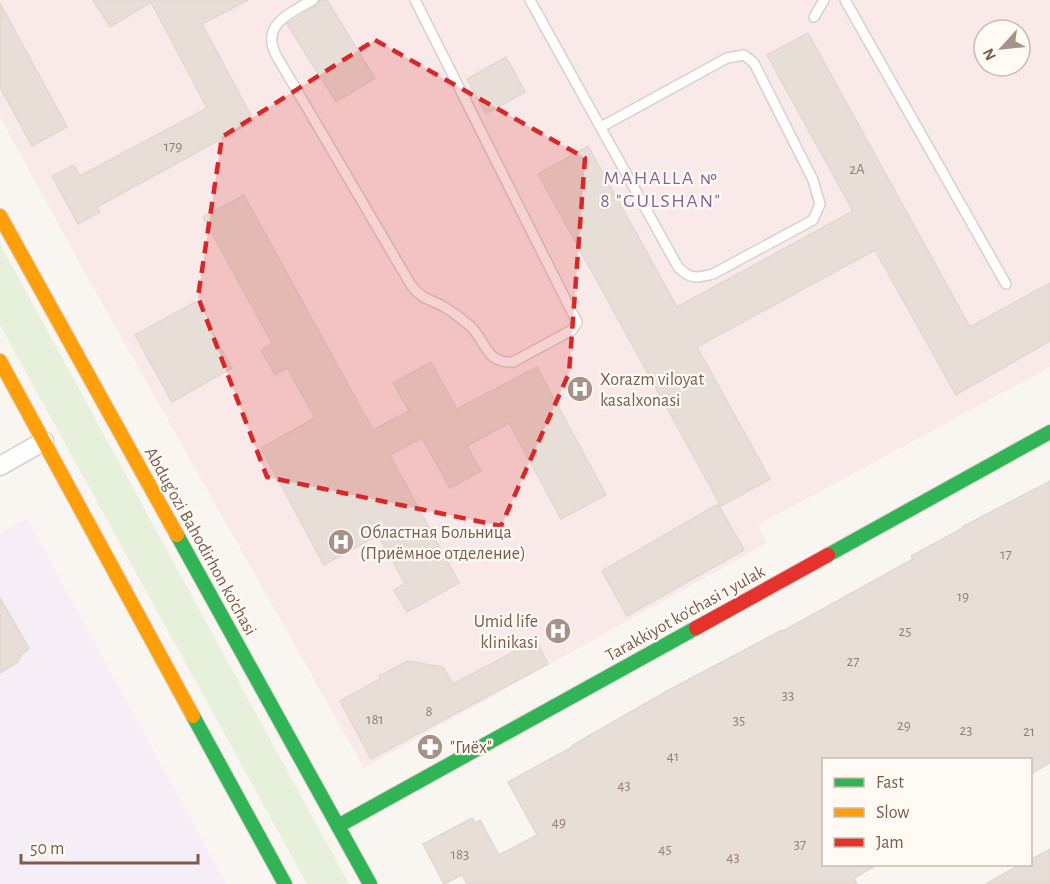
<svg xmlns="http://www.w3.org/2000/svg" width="1050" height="884" font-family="'Alegreya Sans',sans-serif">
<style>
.education{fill:#f6eef6}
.medical{fill:#fae9e9;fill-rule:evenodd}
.green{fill:#e7f0db}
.building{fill:#e6ded7;stroke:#e2d8d2;stroke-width:1.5}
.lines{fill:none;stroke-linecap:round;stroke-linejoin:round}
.lane-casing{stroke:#d7d1cb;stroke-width:12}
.street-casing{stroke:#d7d1cb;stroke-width:21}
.fast-casing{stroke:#d9d2cb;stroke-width:16}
.slow-casing{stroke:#d9d2cb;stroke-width:16}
.jam-casing{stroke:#d9d2cb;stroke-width:16}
.lane{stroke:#fefefd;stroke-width:9}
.street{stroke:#fefefd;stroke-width:18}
.fast{stroke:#30b455;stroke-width:14}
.slow{stroke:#ff9f0a;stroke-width:14}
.jam{stroke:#e5322d;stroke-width:14}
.marked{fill:#d62828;fill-opacity:0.2;stroke:#d62828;stroke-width:4.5;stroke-dasharray:12 8;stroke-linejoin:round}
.labels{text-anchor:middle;stroke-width:4.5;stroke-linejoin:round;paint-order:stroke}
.number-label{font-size:15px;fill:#977e72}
.poi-label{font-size:18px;fill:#7a5c4d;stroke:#fffaf3;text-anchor:start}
.street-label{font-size:18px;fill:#7a5c4d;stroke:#fffaf3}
.neighbourhood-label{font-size:20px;letter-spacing:1.5px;fill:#846695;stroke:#fffaf3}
</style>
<rect width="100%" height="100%" fill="#f9f5f0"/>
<polygon class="education" points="27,519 226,884 0,884 0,533"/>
<path class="medical" d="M 0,0 L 1050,0 L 1050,367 L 758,525 L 767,543 L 364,768 L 84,271 L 0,117 ZM 984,30 L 1020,30 L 1020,66 L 984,66 Z"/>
<polygon class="green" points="0,244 349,884 307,884 0,325"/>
<g class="building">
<polygon points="93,0 248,0 202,24 254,121 97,207 100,212 78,224 52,176 74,165 80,176 207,108 151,2 110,27"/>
<polygon points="320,0 327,0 375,78 336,102 287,24 316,6"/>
<polygon points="0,3 67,127 32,146 0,87"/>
<polygon points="808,33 970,327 1050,283 1050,341 956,395 875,250 697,347 770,479 721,506 538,174 588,146 677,307 853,211 767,55"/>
<polygon points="506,57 525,92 486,114 467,79"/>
<polygon points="244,195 373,430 409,411 393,383 431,362 457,409 537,367 606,495 561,519 509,423 467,446 481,471 450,488 422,438 390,455 459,583 407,612 394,590 405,584 378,535 324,565 261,448 315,418 287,368 275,375 261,350 272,343 203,217"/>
<polygon points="195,302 232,368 172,402 135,335"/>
<polygon points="1050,481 1050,763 1031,774 1030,759 824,759 824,864 879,864 854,878 857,884 467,884 462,875 444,884 423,844 472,818 475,823 480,820 499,855 537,835 508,782 574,746 573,745 667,691 782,630 783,631 913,559 911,556 963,528 962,527"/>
<polygon points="718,504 744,550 627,616 602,571"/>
<polygon points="0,598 29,648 21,655 18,662 0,673"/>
<polygon points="536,640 548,664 371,759 340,701 380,679 379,676 407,661 443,667 453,684"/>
<polygon points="1050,849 1050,884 986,884 1021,864 1030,864 1030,860"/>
</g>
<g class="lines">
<g class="lane-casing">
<g id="lane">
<path d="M 313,0 C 292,12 260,24 276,55 L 411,285 C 423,301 432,299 446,308 C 454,313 462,319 469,325 C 487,341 484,363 513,362 L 572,330 L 577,322 L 415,0"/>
<path d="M 530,0 L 678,267 C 691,280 696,278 713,274 L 813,220 L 820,204 L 813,180 L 754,63 L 744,55 L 727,58 L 601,127"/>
<polyline points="845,0 1006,284"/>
<polyline points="814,17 824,0"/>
</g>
</g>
<g class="street-casing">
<polyline id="street" points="0,466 44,441"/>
</g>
<g class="fast-casing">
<g id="fast">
<polyline points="177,535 370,884"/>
<polyline points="828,555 1050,432"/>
<polyline points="193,716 285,884"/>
<polyline points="338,826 696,628"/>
</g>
</g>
<g class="slow-casing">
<g id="slow">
<polyline points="0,216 177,535"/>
<polyline points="0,361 193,716"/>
</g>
</g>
<g class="jam-casing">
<polyline id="jam" points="696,628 828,555"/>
</g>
<use href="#lane" class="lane"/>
<use href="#street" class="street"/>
<use href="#fast" class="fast"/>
<use href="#slow" class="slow"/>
<use href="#jam" class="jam"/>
</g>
<path class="marked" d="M 375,40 L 585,158 L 569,373 L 501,526 L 267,477 L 198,297 L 222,137 Z"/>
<defs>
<g id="hospital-disc" transform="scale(1.35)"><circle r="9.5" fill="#a69286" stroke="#fffaf3"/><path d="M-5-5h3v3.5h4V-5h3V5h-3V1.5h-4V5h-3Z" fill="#fff"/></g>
<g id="pharmacy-disc" transform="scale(1.35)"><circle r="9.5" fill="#a69286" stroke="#fffaf3"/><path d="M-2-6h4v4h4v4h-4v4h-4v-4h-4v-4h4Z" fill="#fff"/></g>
</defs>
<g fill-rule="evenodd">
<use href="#hospital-disc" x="580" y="389"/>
<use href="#hospital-disc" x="341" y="542"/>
<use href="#hospital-disc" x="558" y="631"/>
<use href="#pharmacy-disc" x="430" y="747"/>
</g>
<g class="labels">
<g class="number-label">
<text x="173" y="151">179</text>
<text x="857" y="174">2A</text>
<text x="1006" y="559">17</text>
<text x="963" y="601">19</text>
<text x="905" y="636">25</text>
<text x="853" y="666">27</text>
<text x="788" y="700">33</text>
<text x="429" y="716">8</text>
<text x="375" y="724">181</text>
<text x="739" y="725">35</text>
<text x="904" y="730">29</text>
<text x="966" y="735">23</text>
<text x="1029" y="736">21</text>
<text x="673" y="761">41</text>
<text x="624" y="790">43</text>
<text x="559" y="827">49</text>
<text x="800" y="849">37</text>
<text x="665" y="854">45</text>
<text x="460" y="859">183</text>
<text x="733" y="862">43</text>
</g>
<g class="poi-label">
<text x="600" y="385">Xorazm viloyat<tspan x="600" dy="21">kasalxonasi</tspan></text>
<text x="360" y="538">Областная Больница<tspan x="360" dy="21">(Приёмное отделение)</tspan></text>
<text x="538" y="627" text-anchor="end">Umid life<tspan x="538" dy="21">klinikasi</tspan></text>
<text x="450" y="753">"Гиёх"</text>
</g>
<g class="street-label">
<text transform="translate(201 541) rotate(61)" y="6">Abdug’ozi Bahodirhon ko’chasi</text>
<text transform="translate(685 613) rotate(-29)" y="6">Tarakkiyot ko'chasi 1 yulak</text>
</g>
<g class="neighbourhood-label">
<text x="661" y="184">MAHALLA №<tspan x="661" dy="23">8 "GULSHAN"</tspan></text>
</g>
</g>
<rect x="822" y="758" width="210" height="108" fill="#fffaf3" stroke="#cabbb1" stroke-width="1.5"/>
<rect x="834" y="778" width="30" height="9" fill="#30b455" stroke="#cabbb1" stroke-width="1.5"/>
<text x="876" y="788" font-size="18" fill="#7a5c4d">Fast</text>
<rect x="834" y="808" width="30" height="9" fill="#ff9f0a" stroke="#cabbb1" stroke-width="1.5"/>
<text x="876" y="818" font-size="18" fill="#7a5c4d">Slow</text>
<rect x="834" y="838" width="30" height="9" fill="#e5322d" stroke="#cabbb1" stroke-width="1.5"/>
<text x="876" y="848" font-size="18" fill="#7a5c4d">Jam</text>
<g transform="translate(1002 48) rotate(243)"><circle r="28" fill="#fffaf3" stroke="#cabbb1" stroke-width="1.5"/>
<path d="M0-4.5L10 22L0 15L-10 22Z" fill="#a69286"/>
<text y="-9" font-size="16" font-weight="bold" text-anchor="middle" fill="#7a5c4d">N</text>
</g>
<path d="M21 854v9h177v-9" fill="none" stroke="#7a5c4d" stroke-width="3"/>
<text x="30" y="854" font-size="18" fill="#7a5c4d" stroke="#fffaf3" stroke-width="4.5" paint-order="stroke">50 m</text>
</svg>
